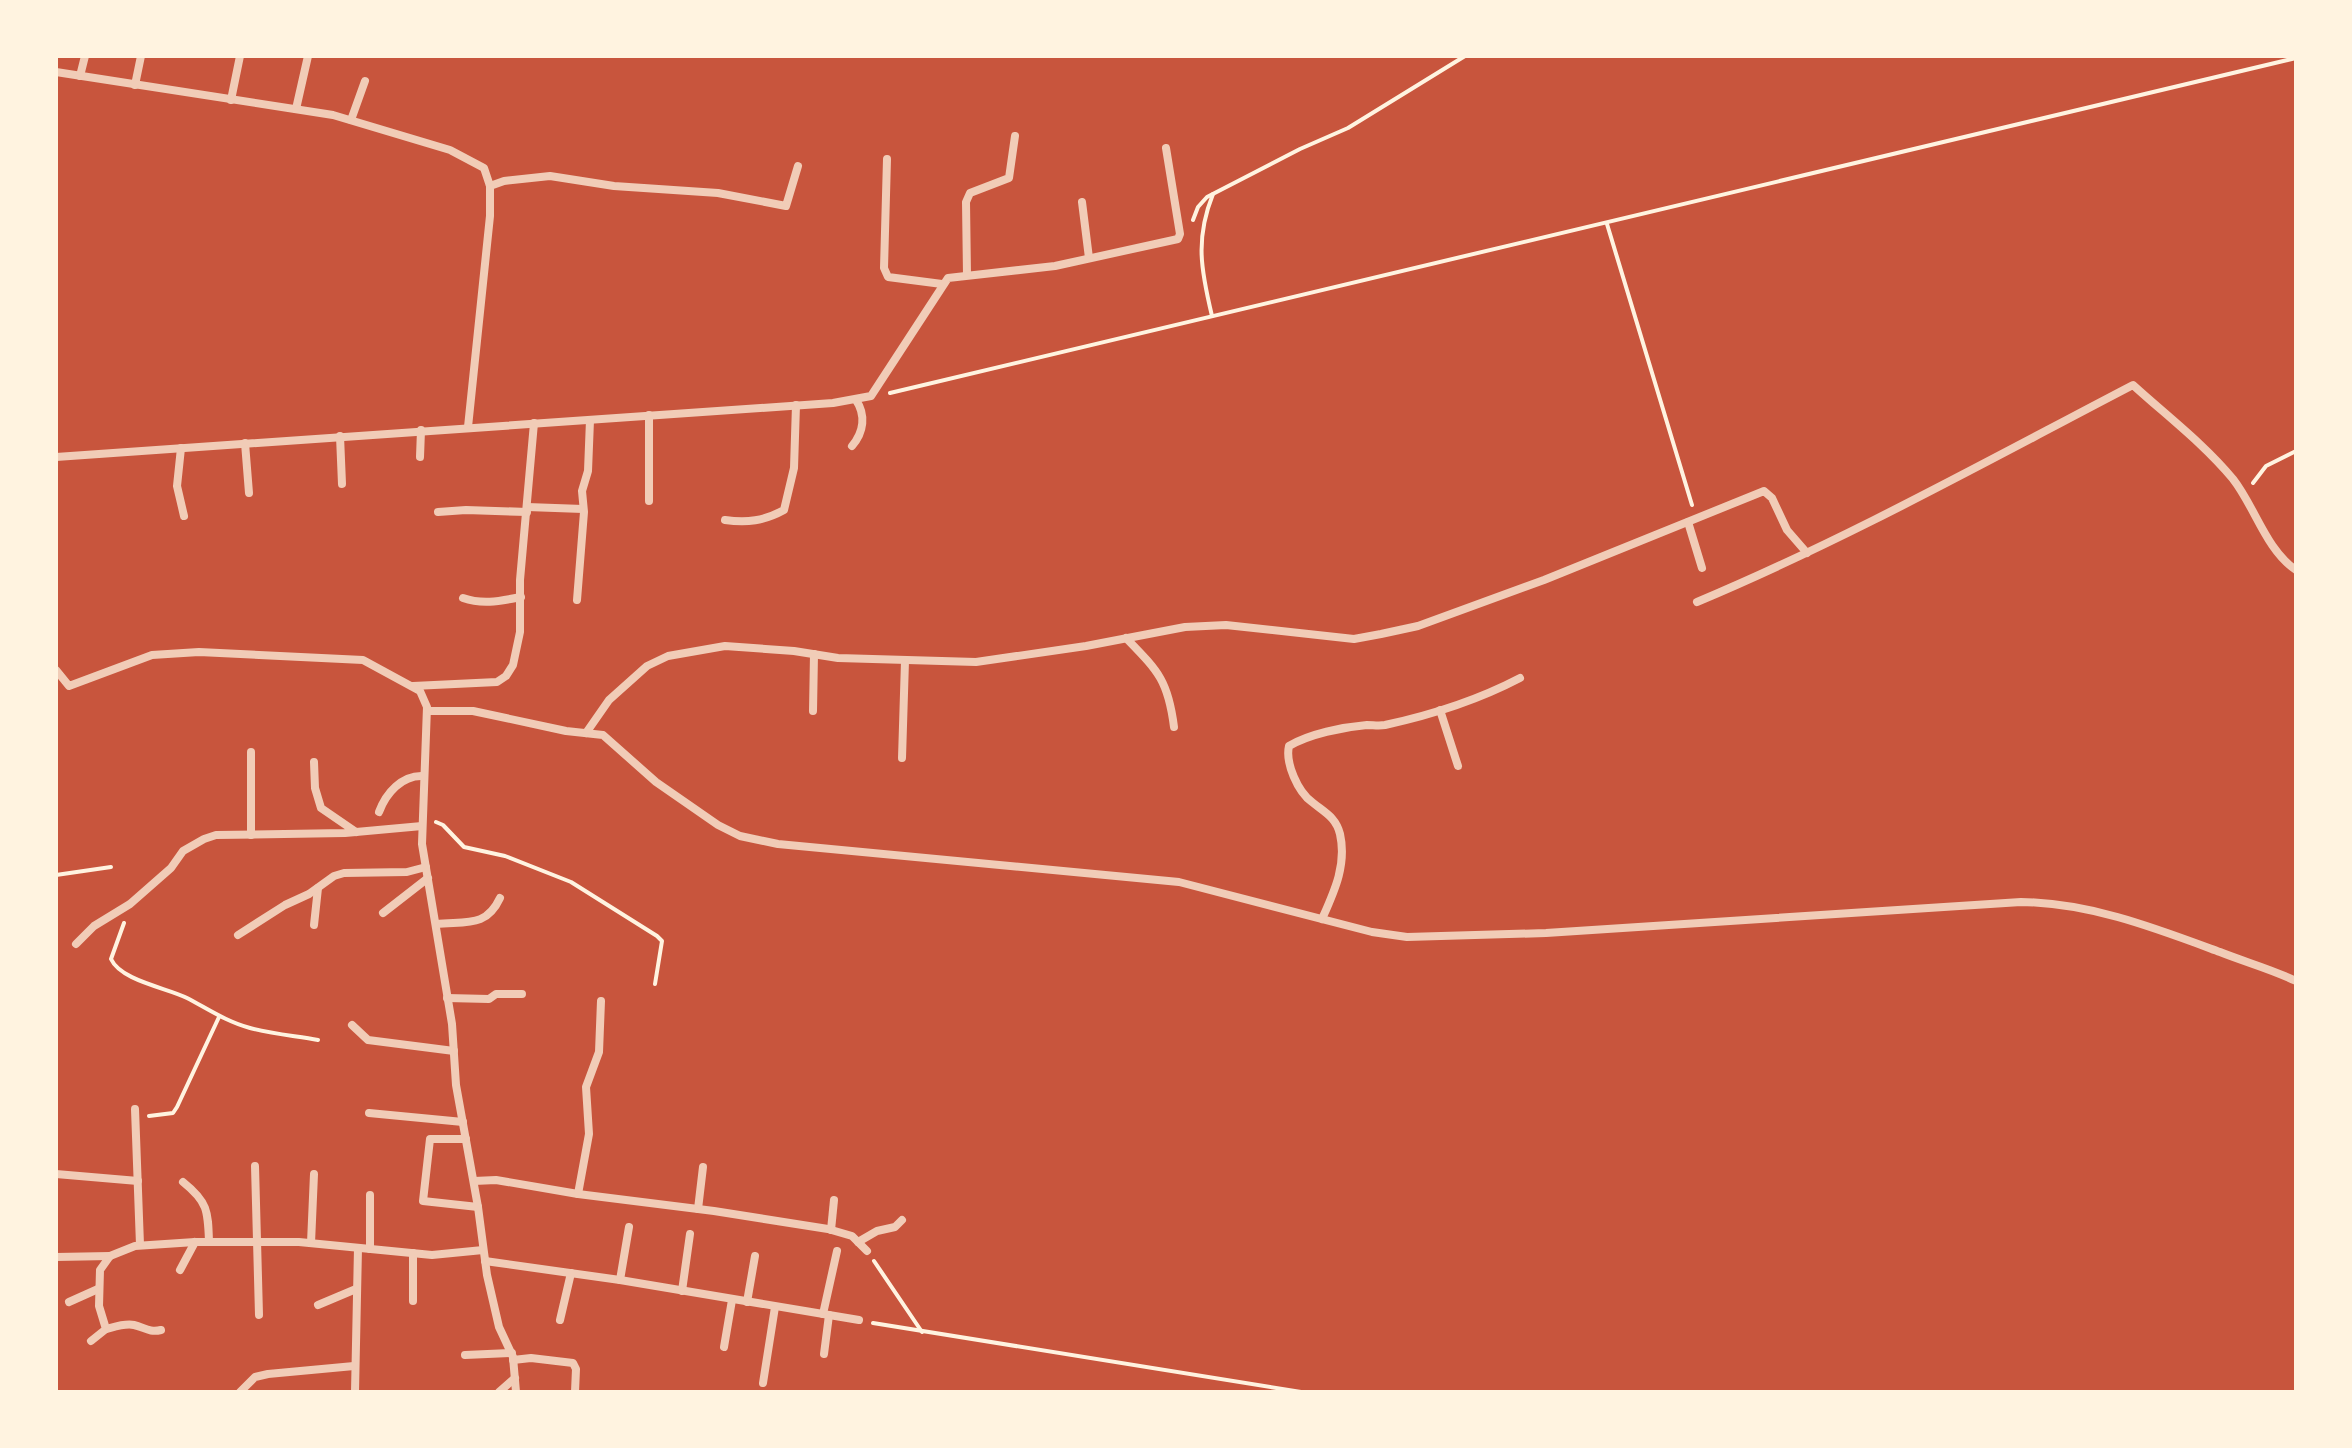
<svg xmlns="http://www.w3.org/2000/svg" width="2352" height="1448" font-family="Raleway,sans-serif">
<style>
.lines{fill:none;stroke-linecap:round;stroke-linejoin:round}
.path{stroke:#fff3e0;stroke-width:4}
.minor{stroke:#f1ccb7;stroke-width:8}
</style>
<rect width="100%" height="100%" fill="#c8553d"/>
<g class="lines">
<g class="path">
<polyline points="1193,220 1198,207 1207,197 1300,149 1348,128 1465,56"/>
<polyline points="1607,224 1692,505"/>
<path d="M 1212,316 C 1201,270 1195,239 1213,194"/>
<polyline points="890,393 2296,58"/>
<polyline points="2253,483 2266,466 2296,451"/>
<polyline points="436,822 443,825 464,847 505,856 571,882 657,936 662,941 655,984"/>
<polyline points="56,875 111,867"/>
<path d="M 124,923 L 111,959 C 121,981 168,988 187,998 C 208,1009 227,1022 250,1028 C 272,1034 296,1036 318,1040"/>
<polyline points="149,1116 173,1113 177,1107 219,1017"/>
<polyline points="874,1261 922,1332"/>
<polyline points="873,1323 1301,1392"/>
</g>
<g class="minor">
<polyline points="56,72 333,115 450,150 484,168 490,186 490,216 468,427"/>
<polyline points="80,76 85,56"/>
<polyline points="135,85 141,56"/>
<polyline points="231,100 240,56"/>
<polyline points="296,109 308,56"/>
<polyline points="351,120 365,81"/>
<polyline points="887,159 884,268 888,277 942,284"/>
<polyline points="490,186 504,181 550,176 614,186 718,193 786,206 798,166"/>
<polyline points="1082,202 1089,258"/>
<polyline points="967,275 966,202 970,193 1009,178 1015,136"/>
<polyline points="649,415 649,501"/>
<polyline points="340,436 342,484"/>
<polyline points="245,443 249,493"/>
<path d="M 852,446 C 864,432 866,415 856,400"/>
<polyline points="181,448 177,486 184,516"/>
<polyline points="56,457 833,403 871,396 948,278 1055,266 1178,239 1180,234 1166,148"/>
<polyline points="420,457 421,430"/>
<polyline points="527,507 583,509"/>
<polyline points="438,512 466,510 527,512"/>
<path d="M 725,520 C 747,523 764,521 784,510 L 794,468 L 796,405"/>
<polyline points="1688,522 1702,568"/>
<path d="M 463,598 C 483,605 500,601 521,597"/>
<polyline points="577,600 584,512 582,491 588,471 590,420"/>
<path d="M 1697,602 C 1847,539 1989,460 2133,385 C 2167,416 2203,443 2233,479 C 2255,507 2266,550 2296,570"/>
<path d="M 1126,638 C 1158,671 1168,680 1174,727"/>
<polyline points="56,670 69,686 152,655 199,652 363,660 420,691 427,707 422,844 452,1024 456,1085 478,1207 487,1275 499,1327 513,1357 516,1392"/>
<polyline points="413,686 497,682 506,676 513,665 520,632 520,580 534,423"/>
<polyline points="1440,710 1458,766"/>
<path d="M 427,711 L 473,711 L 566,731 L 603,735 L 656,782 L 718,825 L 740,836 L 778,844 L 1179,882 L 1372,932 L 1407,937 L 1546,933 L 2021,902 C 2091,903 2155,928 2220,952 C 2245,962 2271,969 2296,981"/>
<polyline points="813,711 814,654"/>
<polyline points="586,733 609,700 647,666 668,656 725,646 794,651 838,658 976,662 1086,646 1185,627 1226,625 1354,639 1381,634 1418,626 1544,580 1764,491 1772,498 1787,530 1807,553"/>
<polyline points="251,752 251,835"/>
<polyline points="902,758 905,661"/>
<polyline points="314,762 315,788 321,808 356,832"/>
<path d="M 379,812 C 386,793 402,775 423,776"/>
<polyline points="383,913 428,878"/>
<path d="M 1322,919 C 1334,892 1347,865 1340,834 C 1336,817 1324,812 1312,802 C 1298,792 1285,763 1289,746 C 1309,734 1343,727 1367,725 C 1373,725 1379,726 1385,725 C 1431,715 1478,700 1520,678"/>
<path d="M 436,924 C 466,921 486,928 500,898"/>
<polyline points="314,925 318,888"/>
<polyline points="238,935 285,905 309,894 334,876 344,873 407,872 426,867"/>
<polyline points="76,944 94,926 130,904 171,868 183,851 204,839 216,835 345,833 422,826"/>
<polyline points="447,998 489,999 496,994 522,994"/>
<polyline points="352,1025 368,1040 454,1051"/>
<polyline points="135,1109 140,1245"/>
<polyline points="369,1113 463,1122"/>
<polyline points="466,1139 430,1139 423,1201 478,1207"/>
<polyline points="255,1166 259,1315"/>
<polyline points="56,1174 138,1181"/>
<polyline points="474,1181 496,1180 578,1194 714,1211 828,1229 852,1236 867,1251"/>
<path d="M 183,1182 C 208,1202 208,1211 209,1242"/>
<polyline points="578,1194 589,1134 586,1087 599,1052 601,1001"/>
<polyline points="698,1209 703,1167"/>
<polyline points="831,1230 834,1200"/>
<polyline points="858,1242 877,1231 895,1227 902,1220"/>
<polyline points="311,1243 314,1174"/>
<polyline points="370,1249 370,1195"/>
<polyline points="56,1257 110,1256"/>
<polyline points="485,1261 620,1280 859,1320"/>
<polyline points="180,1270 195,1242"/>
<polyline points="620,1280 629,1227"/>
<polyline points="682,1291 690,1234"/>
<polyline points="413,1301 413,1253"/>
<polyline points="69,1302 98,1289"/>
<polyline points="747,1302 755,1256"/>
<polyline points="318,1305 356,1289"/>
<polyline points="823,1314 837,1251"/>
<polyline points="560,1320 571,1273"/>
<path d="M 106,1329 C 114,1327 125,1323 134,1325 C 144,1327 149,1333 161,1330"/>
<polyline points="91,1341 106,1329 99,1306 100,1270 110,1256 135,1246 195,1242 299,1242 432,1255 483,1250"/>
<polyline points="724,1347 732,1300"/>
<polyline points="824,1354 829,1315"/>
<polyline points="465,1355 512,1353"/>
<polyline points="513,1360 531,1358 573,1363 576,1369 575,1392"/>
<polyline points="763,1383 775,1307"/>
<polyline points="240,1392 255,1377 268,1374 354,1366"/>
<polyline points="355,1392 358,1248"/>
<polyline points="499,1392 515,1378"/>
</g>
</g>
<rect width="2352" height="1448" fill="none" stroke="#fff3e0" stroke-width="116"/>
</svg>
